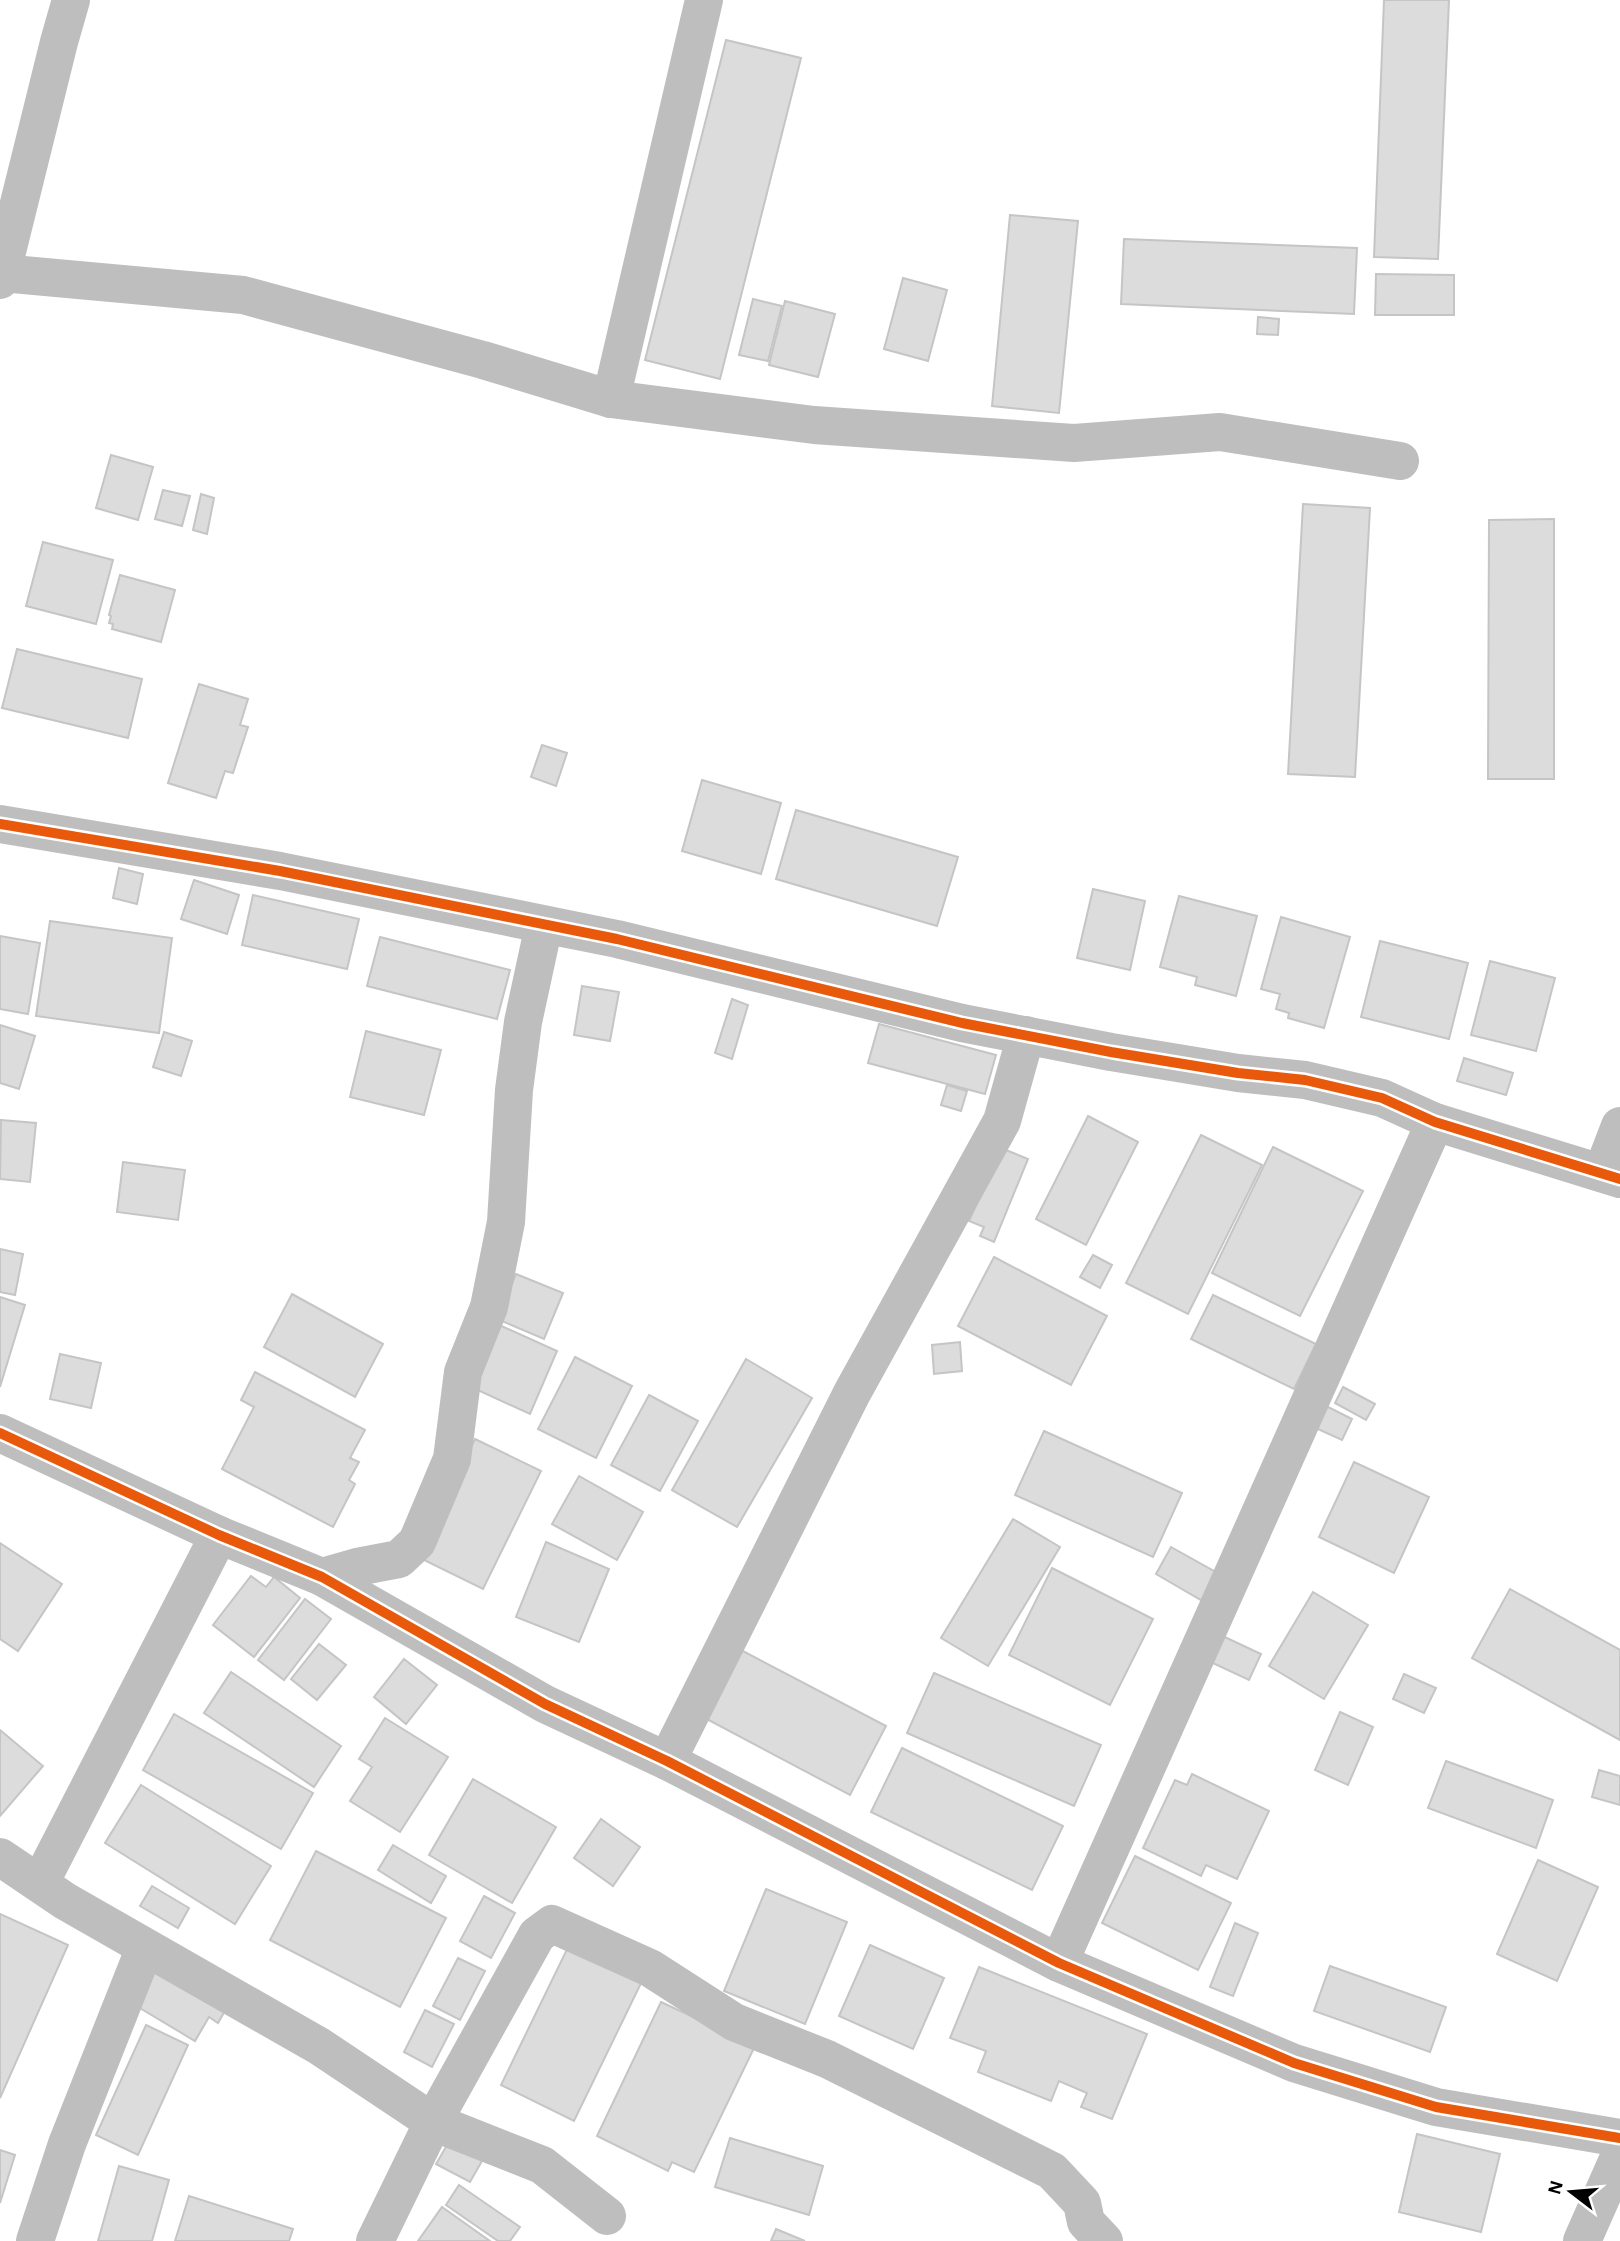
<svg xmlns="http://www.w3.org/2000/svg" width="1620" height="2241" font-family="'Alegreya Sans',sans-serif">
<style>
.building{fill:#dcdcdc;stroke:#c5c5c5;stroke-width:2}
.lines{fill:none;stroke-linecap:round;stroke-linejoin:round}
.minor{stroke:#bebebe;stroke-width:38}
.cycleway-casing{stroke:#fff;stroke-width:15}
.cycleway{stroke:#e8590c;stroke-width:10}
</style>
<rect width="100%" height="100%" fill="#fff"/>
<g class="building">
<polygon points="1384,0 1449,0 1438,259 1374,257"/>
<polygon points="726,40 801,58 720,379 645,360"/>
<polygon points="1010,215 1078,221 1059,413 992,406"/>
<polygon points="1124,239 1357,248 1354,314 1121,304"/>
<polygon points="1376,274 1454,275 1454,315 1375,315"/>
<polygon points="903,278 947,290 928,361 884,349"/>
<polygon points="753,299 782,306 768,361 739,355"/>
<polygon points="785,301 835,314 818,377 769,365"/>
<polygon points="1258,317 1279,319 1278,335 1257,334"/>
<polygon points="111,455 153,467 138,520 96,508"/>
<polygon points="163,490 190,496 182,526 155,519"/>
<polygon points="201,494 214,498 207,534 193,530"/>
<polygon points="1303,504 1370,508 1355,777 1288,774"/>
<polygon points="1554,519 1554,779 1488,779 1489,520"/>
<polygon points="43,542 113,560 96,624 26,606"/>
<polygon points="120,575 175,590 161,642 112,629 113,624 109,623 111,616 109,615"/>
<polygon points="17,649 142,679 128,738 2,708"/>
<polygon points="199,684 248,699 240,725 248,727 233,773 225,771 216,798 168,783"/>
<polygon points="542,745 567,753 556,786 531,777"/>
<polygon points="702,780 781,803 761,874 682,851"/>
<polygon points="796,810 958,857 937,926 776,879"/>
<polygon points="119,868 143,874 137,904 113,898"/>
<polygon points="194,880 239,895 227,934 181,919"/>
<polygon points="1093,889 1145,901 1130,970 1077,958"/>
<polygon points="253,895 359,919 347,969 242,945"/>
<polygon points="1179,896 1257,916 1236,996 1195,985 1197,977 1160,967"/>
<polygon points="1281,917 1350,937 1324,1028 1288,1018 1289,1013 1276,1009 1280,994 1261,989"/>
<polygon points="50,921 172,938 159,1033 36,1016"/>
<polygon points="0,936 40,943 28,1014 0,1009"/>
<polygon points="380,937 510,970 497,1019 367,986"/>
<polygon points="1380,941 1468,963 1449,1039 1361,1017"/>
<polygon points="1490,961 1555,978 1536,1051 1471,1035"/>
<polygon points="582,986 619,992 610,1041 574,1035"/>
<polygon points="732,999 748,1005 732,1059 715,1053"/>
<polygon points="879,1024 996,1055 985,1094 868,1063"/>
<polygon points="0,1025 35,1036 19,1089 0,1083"/>
<polygon points="366,1031 441,1050 424,1115 350,1097"/>
<polygon points="164,1032 192,1041 181,1076 153,1067"/>
<polygon points="1464,1058 1513,1073 1506,1095 1457,1081"/>
<polygon points="947,1085 967,1091 961,1111 941,1105"/>
<polygon points="1088,1116 1138,1142 1086,1245 1036,1219"/>
<polygon points="1,1120 36,1123 30,1182 0,1179"/>
<polygon points="1201,1135 1262,1165 1188,1314 1126,1283"/>
<polygon points="1273,1147 1363,1191 1300,1316 1212,1273"/>
<polygon points="1001,1148 1028,1159 994,1242 980,1236 984,1227 969,1221"/>
<polygon points="123,1162 185,1170 178,1220 117,1212"/>
<polygon points="0,1249 23,1254 15,1295 0,1292"/>
<polygon points="1093,1255 1112,1265 1100,1288 1080,1277"/>
<polygon points="994,1257 1107,1316 1071,1385 958,1326"/>
<polygon points="516,1274 563,1293 544,1339 497,1319"/>
<polygon points="292,1294 383,1344 355,1397 264,1347"/>
<polygon points="1213,1295 1316,1344 1294,1389 1191,1339"/>
<polygon points="0,1297 25,1305 0,1387"/>
<polygon points="497,1324 557,1351 530,1414 469,1386"/>
<polygon points="960,1342 962,1371 934,1374 932,1345"/>
<polygon points="60,1354 101,1363 91,1408 50,1399"/>
<polygon points="575,1357 632,1386 596,1458 538,1429"/>
<polygon points="746,1359 812,1398 737,1527 672,1490"/>
<polygon points="255,1372 365,1430 350,1458 359,1462 349,1480 355,1484 333,1527 222,1469 254,1407 241,1400"/>
<polygon points="1343,1387 1375,1404 1366,1420 1335,1403"/>
<polygon points="649,1395 698,1421 660,1491 611,1465"/>
<polygon points="1320,1403 1352,1419 1342,1440 1309,1425"/>
<polygon points="1044,1431 1182,1493 1153,1557 1015,1495"/>
<polygon points="475,1439 541,1471 483,1589 418,1557"/>
<polygon points="1354,1462 1429,1497 1394,1573 1319,1537"/>
<polygon points="579,1476 643,1512 617,1560 552,1524"/>
<polygon points="1013,1519 1060,1547 988,1666 941,1638"/>
<polygon points="546,1542 609,1569 579,1642 516,1617"/>
<polygon points="0,1543 62,1584 18,1651 0,1639"/>
<polygon points="1171,1547 1221,1575 1206,1603 1156,1574"/>
<polygon points="1052,1568 1153,1619 1110,1705 1009,1655"/>
<polygon points="251,1576 266,1587 274,1577 300,1598 254,1657 213,1625"/>
<polygon points="1510,1589 1620,1650 1620,1740 1472,1658"/>
<polygon points="1313,1592 1368,1625 1324,1699 1269,1666"/>
<polygon points="305,1599 331,1619 284,1680 258,1660"/>
<polygon points="1214,1632 1261,1654 1249,1680 1202,1658"/>
<polygon points="319,1644 346,1665 317,1700 291,1679"/>
<polygon points="739,1649 886,1726 850,1795 703,1717"/>
<polygon points="404,1659 437,1685 406,1724 374,1697"/>
<polygon points="231,1672 341,1746 314,1787 204,1713"/>
<polygon points="934,1673 1101,1745 1074,1806 907,1733"/>
<polygon points="1404,1674 1436,1688 1424,1713 1393,1699"/>
<polygon points="1340,1712 1373,1727 1348,1785 1315,1770"/>
<polygon points="174,1714 313,1793 281,1849 143,1770"/>
<polygon points="385,1718 448,1757 400,1832 350,1801 372,1767 359,1759"/>
<polygon points="0,1730 43,1766 0,1816"/>
<polygon points="902,1748 1063,1826 1032,1890 871,1812"/>
<polygon points="1446,1761 1553,1800 1536,1848 1428,1808"/>
<polygon points="1599,1770 1620,1776 1620,1805 1592,1797"/>
<polygon points="1192,1774 1269,1811 1237,1879 1206,1865 1201,1876 1143,1848 1175,1780 1187,1785"/>
<polygon points="473,1779 556,1827 512,1903 429,1855"/>
<polygon points="141,1785 271,1866 235,1924 105,1843"/>
<polygon points="601,1819 640,1847 613,1886 574,1858"/>
<polygon points="393,1845 446,1876 431,1903 378,1870"/>
<polygon points="316,1851 446,1918 400,2007 270,1940"/>
<polygon points="1135,1856 1231,1903 1198,1970 1102,1923"/>
<polygon points="1538,1860 1598,1887 1557,1981 1497,1954"/>
<polygon points="152,1886 189,1908 178,1928 140,1906"/>
<polygon points="766,1889 847,1922 805,2024 724,1991"/>
<polygon points="484,1896 515,1913 491,1958 460,1941"/>
<polygon points="0,1914 68,1945 0,2098"/>
<polygon points="1235,1923 1258,1933 1233,1996 1210,1987"/>
<polygon points="572,1939 645,1975 574,2121 501,2085"/>
<polygon points="870,1945 944,1978 913,2049 839,2016"/>
<polygon points="458,1958 485,1971 460,2020 433,2006"/>
<polygon points="158,1961 230,2002 218,2023 209,2017 195,2041 133,2004"/>
<polygon points="1330,1966 1446,2007 1430,2052 1314,2011"/>
<polygon points="979,1967 1147,2034 1112,2119 1081,2107 1087,2093 1059,2081 1051,2101 978,2072 986,2051 950,2038"/>
<polygon points="661,2002 755,2046 694,2172 672,2162 668,2171 597,2136"/>
<polygon points="425,2010 454,2024 432,2067 404,2052"/>
<polygon points="146,2025 188,2045 138,2155 96,2135"/>
<polygon points="454,2133 487,2152 470,2182 436,2164"/>
<polygon points="1417,2134 1500,2154 1481,2232 1399,2212"/>
<polygon points="730,2138 823,2166 809,2215 715,2187"/>
<polygon points="0,2150 15,2155 0,2203"/>
<polygon points="119,2166 169,2180 152,2241 98,2241"/>
<polygon points="459,2185 520,2227 510,2241 498,2241 446,2205"/>
<polygon points="189,2196 293,2229 289,2241 175,2241"/>
<polygon points="442,2207 490,2241 418,2241"/>
<polygon points="776,2229 805,2241 771,2241"/>
</g>
<g class="lines">
<g class="minor">
<polyline points="1,273 243,295 483,360 611,399 814,425 1074,443 1220,432 1400,461"/>
<polyline points="0,280 59,42 71,0"/>
<polyline points="611,399 704,0"/>
<polyline points="0,824 280,871 617,939 962,1023 1111,1052 1238,1073 1305,1080 1382,1098 1435,1122 1620,1179"/>
<polyline points="1602,1173 1620,1126"/>
<polyline points="0,1433 219,1535 322,1577 545,1704 667,1761 1059,1963 1294,2063 1436,2107 1620,2138"/>
<polyline points="322,1577 357,1567 399,1559 417,1542 452,1459 463,1372 489,1307 506,1222 514,1090 523,1022 544,925"/>
<polyline points="667,1761 852,1393 1002,1121 1026,1035"/>
<polyline points="0,1857 65,1901 319,2046 433,2122 542,2165 607,2216"/>
<polyline points="40,1883 219,1535"/>
<polyline points="1059,1963 1435,1122"/>
<polyline points="35,2241 67,2144 140,1960 141,1945"/>
<polyline points="375,2241 433,2122 537,1935 552,1924 650,1968 734,2022 827,2059 1052,2171 1082,2203 1086,2222 1104,2241"/>
<polyline points="1582,2241 1620,2155"/>
</g>
<g class="cycleway-casing">
<g id="cycleway">
<polyline points="0,824 280,871 617,939 962,1023 1111,1052 1238,1073 1305,1080 1382,1098 1435,1122 1620,1179"/>
<polyline points="0,1433 219,1535 322,1577 545,1704 667,1761 1059,1963 1294,2063 1436,2107 1620,2138"/>
</g>
</g>
<use href="#cycleway" class="cycleway"/>
</g>
<g transform="translate(1571 2192) rotate(286)" stroke="#ffffff" stroke-width="5" paint-order="stroke">
<path d="M0-5L12 26L0 18L-12 26Z" fill="#000000"/>
<text y="-10" font-size="19" font-weight="bold" text-anchor="middle" fill="#000000">N</text>
</g>
</svg>
